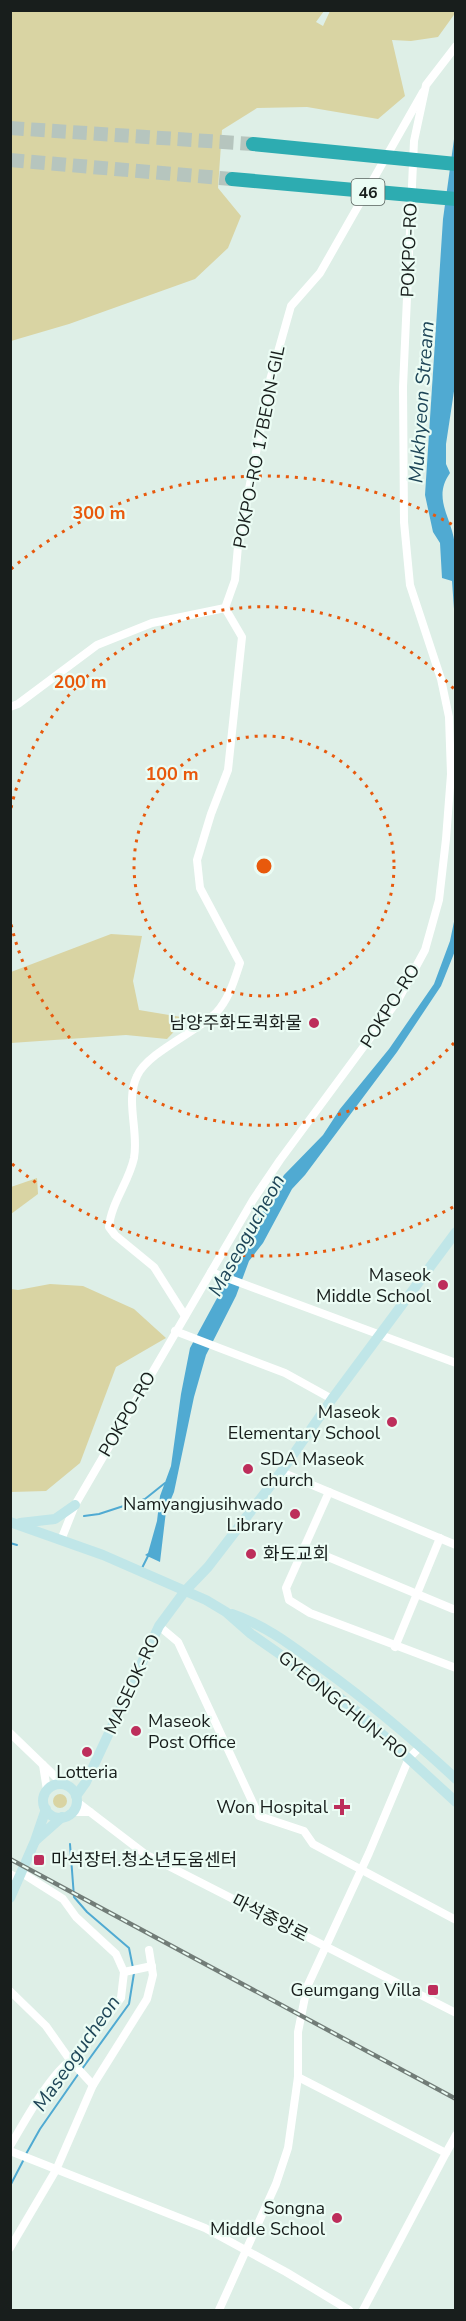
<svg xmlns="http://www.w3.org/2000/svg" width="466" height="2321" font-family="'Nunito Sans','Noto Sans KR',sans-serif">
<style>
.green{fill:#d9d4a3}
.water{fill:#50aad2}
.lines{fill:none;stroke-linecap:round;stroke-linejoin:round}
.stream{stroke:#50aad2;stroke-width:2}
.highway-tunnel{stroke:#b6c5be;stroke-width:14;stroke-dasharray:14 7;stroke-linecap:butt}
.street{stroke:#fff;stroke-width:8}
.secondary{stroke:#c0e6e8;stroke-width:10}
.highway{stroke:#2dacb1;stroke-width:14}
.rail-casing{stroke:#727d78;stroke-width:4.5}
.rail{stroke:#ebfcf4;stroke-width:2;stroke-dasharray:7;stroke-linecap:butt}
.ring{fill:none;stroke:#e8590c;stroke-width:3;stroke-dasharray:3 6}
.poi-dot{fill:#bd2e5b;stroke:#ebfcf4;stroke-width:2}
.labels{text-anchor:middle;stroke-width:4.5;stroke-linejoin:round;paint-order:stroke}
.shield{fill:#ebfcf4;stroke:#57615d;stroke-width:1.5}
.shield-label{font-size:16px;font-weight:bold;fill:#181e1c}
.street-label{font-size:18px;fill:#181e1c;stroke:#ebfcf4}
.poi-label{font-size:18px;fill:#181e1c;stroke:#ebfcf4;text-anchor:end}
.water-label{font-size:20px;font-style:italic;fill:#1f4658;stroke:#ebfcf4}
.centre{fill:#e8590c;stroke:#ebfcf4;stroke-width:3}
.ring-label{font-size:18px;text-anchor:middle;font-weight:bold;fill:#e8590c;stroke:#ebfcf4;stroke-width:4.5;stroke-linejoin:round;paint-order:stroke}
</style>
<rect width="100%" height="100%" fill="#deefe7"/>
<g class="green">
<polygon points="11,10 324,11 316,22 323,26 330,11 456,12 438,37 411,41 392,40 405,96 378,119 307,107 257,108 222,130 218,188 241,216 228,248 195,279 69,324 11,341"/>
<polygon points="111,934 142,936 133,981 139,1010 187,1018 167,1039 126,1035 11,1043 11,972"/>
<polygon points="37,1178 38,1194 11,1214 11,1187"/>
<polygon points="50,1284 83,1286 134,1309 166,1338 116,1367 80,1463 46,1491 11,1492 11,1289 18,1290"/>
<circle cx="60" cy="1801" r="7"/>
</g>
<g class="water">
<path d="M 455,132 L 456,378 L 446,444 L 446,464 L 450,473 C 431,500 454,519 455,548 C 457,572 455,598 455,623 L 452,581 L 442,578 L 440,543 L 433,532 L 425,495 L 443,219 Z"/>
<polygon points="455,917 455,951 441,986 397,1052 305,1175 292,1189 263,1243 249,1261 236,1296 206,1355 194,1397 174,1492 166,1511 160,1562 145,1555 148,1553 157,1521 160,1496 171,1466 181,1394 190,1348 222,1289 238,1253 284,1175 323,1135 340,1109 389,1049 434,984 450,941"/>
</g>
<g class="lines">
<g class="stream">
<polyline points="84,1516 99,1514 145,1499 165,1483"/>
<polyline points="10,1543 17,1545"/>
<polyline points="142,1568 149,1554"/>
<polyline points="70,1844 74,1897 87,1912 129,1948 133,1968"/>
<polyline points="82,2069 129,2004 134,1973"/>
<polyline points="26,2154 40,2129 79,2073"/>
<polyline points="10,2186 24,2159"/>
</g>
<g class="highway-tunnel">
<polyline points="10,128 253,144"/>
<polyline points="10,160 232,179"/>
</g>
<g class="street">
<polyline points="10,707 18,704 97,645 152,623 225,608 235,580 238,546 270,380 291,306 320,273 423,92"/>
<polyline points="211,1272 456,1363"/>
<path d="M 185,1316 L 154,1267 L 115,1235 L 109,1227 C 111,1203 129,1182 134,1158 C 139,1131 125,1101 137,1076 C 147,1053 196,1032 216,1013 C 229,999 234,981 240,963 L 200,888 L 197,860 L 211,814 L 228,770 L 242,637 L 225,608"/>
<polyline points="175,1331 285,1373 332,1399"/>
<polyline points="281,1472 456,1545"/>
<polyline points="329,1492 286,1588 289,1600 310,1613 456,1668"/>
<polyline points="61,1540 75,1505 253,1200 280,1160 398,1000 425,950 439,900 446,839 451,774 449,717 441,679 410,585 404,522 403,387 414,141 426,85 456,46"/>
<polyline points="304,1547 453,1609"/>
<polyline points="159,1626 178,1642 259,1816 304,1831 313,1844 456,1920"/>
<polyline points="395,1647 440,1538"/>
<polyline points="10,1733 64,1785"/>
<polyline points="43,1765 47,1790"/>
<polyline points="77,1802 145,1854 456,2013"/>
<polyline points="72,1812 90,1812"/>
<polyline points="10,1874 19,1879"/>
<polyline points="124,1972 152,1966"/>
<polyline points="10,1991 46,2026 70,2060 93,2085"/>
<polyline points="298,2077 446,2153 363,2310"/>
<path d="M 10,2146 C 25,2121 54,2066 79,2055 L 121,1998 L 124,1972 L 116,1954 L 76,1917 L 63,1899 L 22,1873"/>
<polyline points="10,2151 205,2228 286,2272 349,2310"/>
<polyline points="446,2153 456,2135"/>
<polyline points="10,2248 56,2170 93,2085 147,1999 153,1975 149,1950"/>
<polyline points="219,2310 276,2184 288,2148 298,2077 298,2032 307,1987 369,1853 409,1758 421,1746"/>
</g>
<g class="secondary">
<polyline points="10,1522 103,1555 206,1600 226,1612 251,1634 317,1680 360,1714 456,1802"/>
<polyline points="20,1523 55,1519 75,1505"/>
<path d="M 232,1614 C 267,1626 292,1646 322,1668 C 369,1702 413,1739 456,1779"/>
<circle cx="60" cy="1801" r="17"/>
<polyline points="76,1796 86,1782 159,1626 185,1591 208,1567 281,1472 332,1399 456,1232"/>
<polyline points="36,1840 62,1817"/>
<polyline points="10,1898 35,1841 46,1809"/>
</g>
<g class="highway">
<polyline points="253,144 456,164"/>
<polyline points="232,179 456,199"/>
</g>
<g class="rail-casing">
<polyline id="rail" points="10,1859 456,2099"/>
</g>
<use href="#rail" class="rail"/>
</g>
<g class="ring">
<circle cx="264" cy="866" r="130"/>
<path d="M454 1043A260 260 0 0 1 11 924M11 808A260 260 0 0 1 454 689"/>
<path d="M453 1207A390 390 0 0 1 11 1163M11 569A390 390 0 0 1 453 525"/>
</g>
<g class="poi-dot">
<circle cx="314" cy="1023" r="6"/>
<circle cx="443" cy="1285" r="6"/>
<circle cx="392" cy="1422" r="6"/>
<circle cx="248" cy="1469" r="6"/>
<circle cx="295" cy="1514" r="6"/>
<circle cx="251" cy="1554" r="6"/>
<circle cx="136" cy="1731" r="6"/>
<circle cx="87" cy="1752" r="6"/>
<path d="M339 1798h6v6h6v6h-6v6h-6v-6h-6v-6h6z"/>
<rect x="33" y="1854" width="12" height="12" rx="3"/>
<rect x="427" y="1984" width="12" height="12" rx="3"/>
<circle cx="337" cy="2218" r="6"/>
</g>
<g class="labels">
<rect class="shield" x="351.5" y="179" width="33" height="26" rx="4.5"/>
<g class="shield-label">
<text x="368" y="198">46</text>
</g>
<g class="street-label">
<text transform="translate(409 250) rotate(-88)" y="6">POKPO-RO</text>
<text transform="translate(259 447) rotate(-79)" y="6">POKPO-RO 17BEON-GIL</text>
<text transform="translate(390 1006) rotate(-58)" y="6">POKPO-RO</text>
<text transform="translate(127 1414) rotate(-60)" y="6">POKPO-RO</text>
<text transform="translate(132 1684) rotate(-65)" y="6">MASEOK-RO</text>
<text transform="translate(343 1705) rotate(39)" y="6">GYEONGCHUN-RO</text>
<text transform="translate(270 1918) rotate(27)" y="6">마석중앙로</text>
</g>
<g class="poi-label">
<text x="302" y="1029">남양주화도퀵화물</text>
<text x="431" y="1281">Maseok<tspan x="431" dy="21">Middle School</tspan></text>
<text x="380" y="1418">Maseok<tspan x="380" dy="21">Elementary School</tspan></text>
<text x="260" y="1465" text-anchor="start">SDA Maseok<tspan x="260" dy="21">church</tspan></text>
<text x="283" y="1510">Namyangjusihwado<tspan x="283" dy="21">Library</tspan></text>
<text x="263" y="1560" text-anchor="start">화도교회</text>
<text x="148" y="1727" text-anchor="start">Maseok<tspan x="148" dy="21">Post Office</tspan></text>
<text x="87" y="1778" text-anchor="middle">Lotteria</text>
<text x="328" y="1813">Won Hospital</text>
<text x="51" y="1866" text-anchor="start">마석장터.청소년도움센터</text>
<text x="421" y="1996">Geumgang Villa</text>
<text x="325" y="2214">Songna<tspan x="325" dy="21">Middle School</tspan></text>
</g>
<g class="water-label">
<text transform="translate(421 402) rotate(-86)" y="7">Mukhyeon Stream</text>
<text transform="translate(246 1235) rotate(-61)" y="7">Maseogucheon</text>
<text transform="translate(76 2053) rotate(-55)" y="7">Maseogucheon</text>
</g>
</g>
<circle cx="264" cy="866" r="9" class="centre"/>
<g class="ring-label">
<text x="99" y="519">300 m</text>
<text x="80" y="688">200 m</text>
<text x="172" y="780">100 m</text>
</g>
<rect width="466" height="2321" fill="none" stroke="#181e1c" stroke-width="24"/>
</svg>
